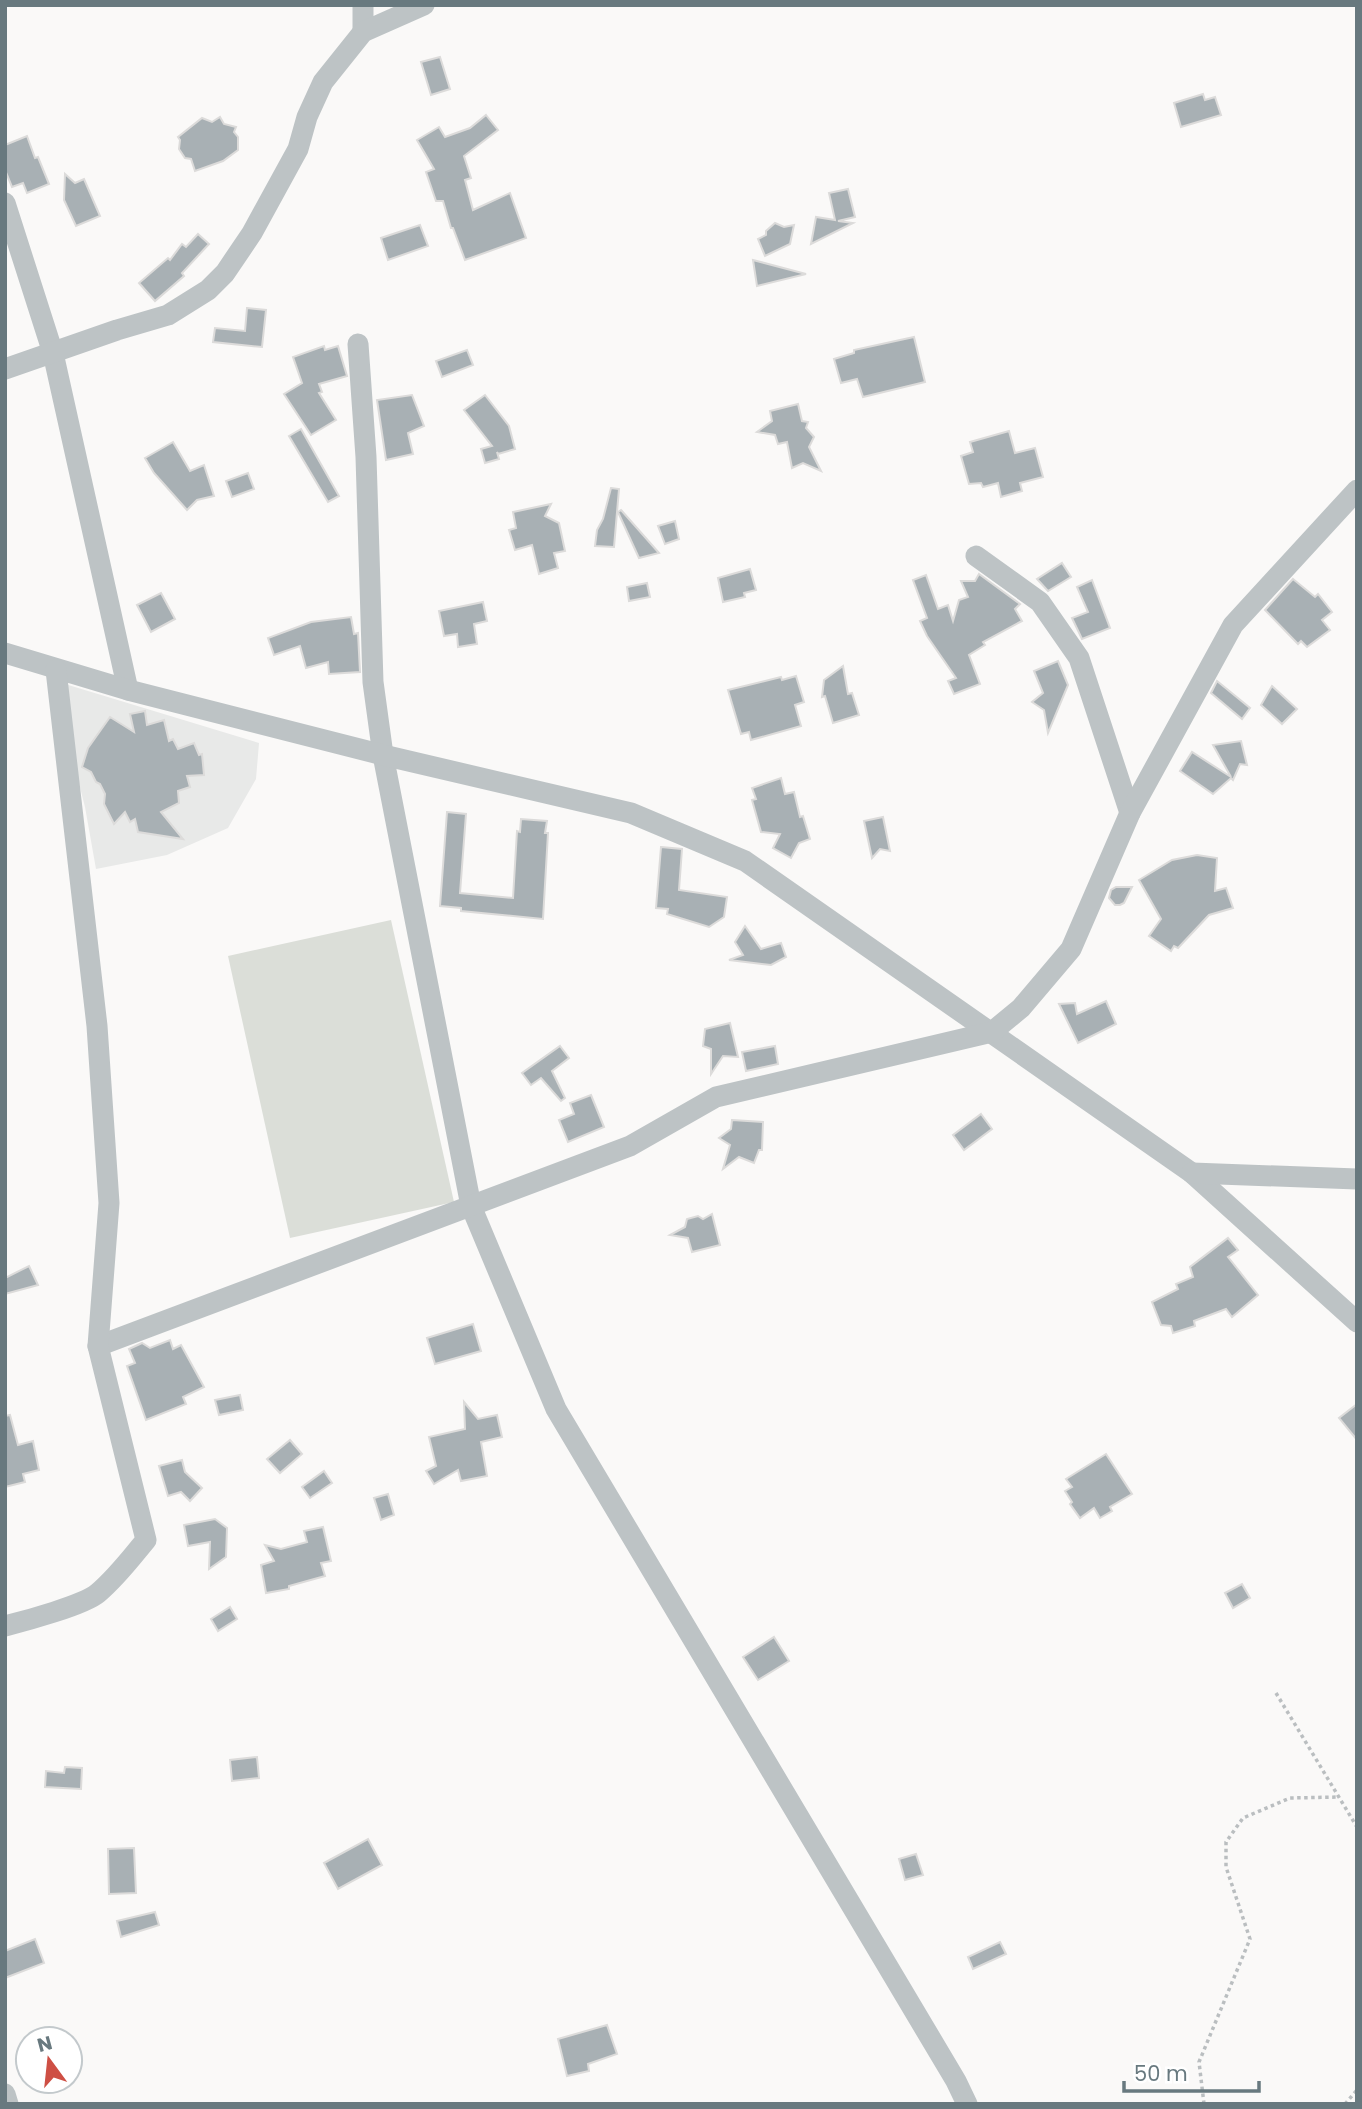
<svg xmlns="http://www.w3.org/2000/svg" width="1362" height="2109" font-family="Poppins,sans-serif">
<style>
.built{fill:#e8e9e8}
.garden{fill:#dbded8}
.building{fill:#a8b0b4;stroke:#dcdbda;stroke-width:2}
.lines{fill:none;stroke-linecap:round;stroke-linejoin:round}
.path{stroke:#babec0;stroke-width:3.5;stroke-dasharray:3.5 3.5;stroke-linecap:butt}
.minor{stroke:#bdc3c5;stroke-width:21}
</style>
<rect width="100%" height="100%" fill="#faf9f8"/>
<polygon class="built" points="65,684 259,743 256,779 228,828 167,855 96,869 85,807 71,752"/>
<polygon class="garden" points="391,920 454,1202 290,1238 228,956"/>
<g class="building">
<polygon points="440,57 450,89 431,95 421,62"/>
<polygon points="1203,94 1205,100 1215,97 1221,115 1181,127 1174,103"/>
<polygon points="486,115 498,130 464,156 471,178 465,180 473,210 510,193 526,238 465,260 453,228 451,228 443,201 436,201 426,172 434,169 417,140 439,127 445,137 470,128"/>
<polygon points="220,117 224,124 236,127 234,132 238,137 238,150 223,161 195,171 191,159 185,158 179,149 180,140 178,137 202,118 212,122"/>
<polygon points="27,136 35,158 38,157 49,184 27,193 23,183 12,187 5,170 5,145"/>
<polygon points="65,174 75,183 84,179 100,216 76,226 64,200"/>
<polygon points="848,189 855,217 838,221 853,223 811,244 816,217 835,220 829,193"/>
<polygon points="775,223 784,227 794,225 790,244 765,256 758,239 766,235 766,231"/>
<polygon points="420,225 428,246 388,260 381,238"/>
<polygon points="198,234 209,244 182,273 184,276 155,301 139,283 168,258 170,260 182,244 186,247"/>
<polygon points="753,260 806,274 757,286"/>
<polygon points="247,308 266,310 262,347 213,342 215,328 245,331"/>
<polygon points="914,337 925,382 863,397 857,379 841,383 834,359 854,353 854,350"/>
<polygon points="324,346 325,350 338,346 347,376 319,384 322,392 319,393 336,420 311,435 284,394 302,383 293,357"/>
<polygon points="467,350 473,365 442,377 436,361"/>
<polygon points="412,395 424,426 408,433 413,454 386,460 377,400"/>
<polygon points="485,395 509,426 515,449 498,454 497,452 499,459 485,463 481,449 492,446 464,410"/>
<polygon points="798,404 802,421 808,422 806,428 814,437 809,447 821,471 803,463 792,468 787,442 778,444 775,435 757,432 772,421 770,411"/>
<polygon points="301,429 339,496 328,502 289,436"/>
<polygon points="1009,431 1015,453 1035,448 1043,477 1020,483 1022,491 1001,497 998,483 983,487 981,483 969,484 961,456 973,452 970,442"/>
<polygon points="173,442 190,471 204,465 214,496 197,500 187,510 154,473 145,458"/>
<polygon points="248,473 254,489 232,497 226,481"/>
<polygon points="611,488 619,489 614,547 595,546 597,530 603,519"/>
<polygon points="551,504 545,516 559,523 565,551 554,553 558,568 539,574 532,545 515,550 509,530 516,528 513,512"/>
<polygon points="621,510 659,553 639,558 618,512"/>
<polygon points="675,521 679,539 665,544 658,526"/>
<polygon points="1062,563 1071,577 1048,591 1037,579"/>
<polygon points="750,569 756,590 744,593 745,597 723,602 718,578"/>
<polygon points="979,574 1020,604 1015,609 1022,621 983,642 985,645 969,655 980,684 954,694 948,681 956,678 927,636 920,621 927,618 913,580 926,575 938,609 948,605 953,621 959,600 968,597 961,581 975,581"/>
<polygon points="1293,579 1315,597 1318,594 1332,612 1322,620 1330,630 1307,647 1301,641 1298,644 1265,610"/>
<polygon points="1092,580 1110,628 1082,639 1072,618 1088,612 1077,587"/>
<polygon points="647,583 650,597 629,601 627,587"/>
<polygon points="161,593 175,619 151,632 137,605"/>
<polygon points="483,602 487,621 474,624 477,644 458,647 457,634 444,636 439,611"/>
<polygon points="351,617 354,634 358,633 360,672 329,674 328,662 306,668 300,646 274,655 268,638 311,622"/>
<polygon points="1058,661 1068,685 1048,733 1044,710 1032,702 1043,693 1034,671"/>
<polygon points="843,666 848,694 852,693 859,715 833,723 825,696 822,697 824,680"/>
<polygon points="796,676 804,702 795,705 801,726 751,740 749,732 741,734 728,690 781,677 782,680"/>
<polygon points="1217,681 1250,708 1242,719 1211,693"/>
<polygon points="1272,686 1297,709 1282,724 1261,705"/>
<polygon points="145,711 147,725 164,720 169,741 173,739 178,749 194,743 199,755 202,754 204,775 187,776 190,787 178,791 179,803 161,812 183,839 138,832 135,819 130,822 125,812 114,824 104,804 105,794 100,784 96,782 91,772 82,767 88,748 110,717 134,732 130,714"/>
<polygon points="1241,741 1247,765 1240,764 1233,780 1231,778 1213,794 1180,771 1192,752 1231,777 1213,745"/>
<polygon points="781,778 785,794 794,792 800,817 803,816 810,839 799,843 791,858 773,848 780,834 761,832 752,800 756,799 752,788"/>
<polygon points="447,812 466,814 460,893 513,898 517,831 520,832 521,819 547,821 545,833 548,833 543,919 461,911 461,908 440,906"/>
<polygon points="883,817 890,851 880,849 872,858 864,821"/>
<polygon points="661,847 682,849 679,890 727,897 724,917 709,927 667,914 668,909 656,908"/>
<polygon points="1197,855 1217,858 1215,891 1226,888 1233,908 1209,915 1178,948 1174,946 1171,951 1149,936 1161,919 1139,880 1172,860"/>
<polygon points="1116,887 1132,887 1124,903 1120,905 1115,905 1109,898 1111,890"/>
<polygon points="745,926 761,949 781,943 786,957 771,965 729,960 743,955 735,942"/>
<polygon points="1106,1001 1116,1024 1078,1043 1059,1004 1075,1003 1077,1014"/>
<polygon points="730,1023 738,1057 723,1056 711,1074 711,1049 703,1046 705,1029"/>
<polygon points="560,1046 569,1058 552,1071 565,1098 561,1101 541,1078 531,1085 522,1073"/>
<polygon points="775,1046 778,1064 746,1071 742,1052"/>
<polygon points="591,1095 604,1127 568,1142 559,1120 574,1114 570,1103"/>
<polygon points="981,1114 992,1129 964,1150 953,1135"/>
<polygon points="732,1120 763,1122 762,1150 759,1150 754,1163 739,1157 723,1169 730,1145 719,1138 731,1129"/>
<polygon points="712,1214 720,1245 692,1252 688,1238 670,1235 685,1227 687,1219 698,1216 703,1219"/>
<polygon points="1228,1238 1238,1250 1228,1257 1258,1295 1232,1317 1226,1309 1194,1321 1195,1326 1173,1333 1171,1326 1161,1325 1152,1302 1178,1289 1176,1284 1193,1277 1190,1267"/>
<polygon points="29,1266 38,1285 5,1294 5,1278"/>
<polygon points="473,1324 481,1351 435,1364 427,1338"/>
<polygon points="170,1340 173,1349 181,1345 204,1387 183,1397 186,1404 146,1420 127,1366 135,1363 129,1349 142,1343 150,1348"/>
<polygon points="240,1395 243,1410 219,1415 215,1400"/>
<polygon points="464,1402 478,1419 497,1415 502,1437 481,1442 487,1476 461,1481 458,1470 434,1484 426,1471 436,1466 429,1437 465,1429"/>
<polygon points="1357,1404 1357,1440 1339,1418"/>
<polygon points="10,1415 18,1445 33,1441 39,1470 23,1474 25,1482 5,1487 5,1416"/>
<polygon points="290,1440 302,1454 280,1473 267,1459"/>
<polygon points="1106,1454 1132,1494 1110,1507 1112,1511 1100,1518 1094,1508 1080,1518 1070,1504 1072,1502 1065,1491 1072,1487 1066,1479"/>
<polygon points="182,1460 185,1472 202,1488 190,1501 181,1492 168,1496 159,1466"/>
<polygon points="324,1471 332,1483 310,1498 302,1487"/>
<polygon points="388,1494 394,1515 381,1520 374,1498"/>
<polygon points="215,1519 227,1528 226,1557 209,1569 210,1542 188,1546 184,1525"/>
<polygon points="323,1527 331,1561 321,1563 325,1576 289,1586 289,1589 266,1593 261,1565 274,1561 265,1545 281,1549 307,1542 304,1531"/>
<polygon points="1242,1584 1250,1598 1233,1608 1225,1593"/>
<polygon points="230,1607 237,1619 218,1631 211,1619"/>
<polygon points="774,1637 789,1661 758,1680 743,1657"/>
<polygon points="257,1757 259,1778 232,1781 230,1760"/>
<polygon points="65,1767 82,1768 81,1789 45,1787 46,1771 64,1773"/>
<polygon points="368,1839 382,1865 338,1889 324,1863"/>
<polygon points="134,1848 136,1893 109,1894 108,1849"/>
<polygon points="916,1854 923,1875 905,1880 899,1859"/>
<polygon points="155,1912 159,1925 121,1937 117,1921"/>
<polygon points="35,1939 44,1963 5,1978 5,1951"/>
<polygon points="1000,1942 1006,1954 973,1969 968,1957"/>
<polygon points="607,2025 617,2054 588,2064 589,2071 567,2076 558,2039"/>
</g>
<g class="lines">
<g class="path">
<polyline points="1276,1693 1357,1827"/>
<polyline points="1204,2104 1199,2062 1250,1939 1226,1867 1226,1842 1243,1818 1290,1798 1339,1797"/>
<polyline points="1345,2104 1357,2090"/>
</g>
<g class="minor">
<polyline points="363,5 363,32"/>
<polyline points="5,203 53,353 128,690"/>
<polyline points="358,344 366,457 373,682 383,755 471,1206 556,1409 956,2081 967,2104"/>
<polyline points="5,369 117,330 168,315 208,290 225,273 252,233 298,149 307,117 323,82 363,32 424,5"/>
<polyline points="976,556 1040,602 1079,658 1130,813"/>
<polyline points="5,653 128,690 383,755 631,813 745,861 1192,1173 1357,1322"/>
<polyline points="1192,1173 1357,1179"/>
<polyline points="98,1346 630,1146 716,1097 992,1032 1021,1008 1071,949 1130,813 1233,625 1357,490"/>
<path d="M 5,1626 C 25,1621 84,1605 98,1593 C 117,1577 131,1558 146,1540 L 98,1346 L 109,1203 L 97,1026 L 56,670"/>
<polyline points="5,2094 8,2104"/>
</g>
</g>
<rect width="1362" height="2109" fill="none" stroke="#68797f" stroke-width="14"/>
<g transform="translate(49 2060) rotate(345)"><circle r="33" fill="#ffffff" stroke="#c3c9cc" stroke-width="2"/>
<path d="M0-5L12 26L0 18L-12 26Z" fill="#ce4f44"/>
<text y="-10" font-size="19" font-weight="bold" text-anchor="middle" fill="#68797f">N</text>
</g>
<path d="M1124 2081v10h135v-10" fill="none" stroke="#68797f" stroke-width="3.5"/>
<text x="1134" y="2081" font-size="21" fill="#68797f" stroke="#ffffff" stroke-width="5" paint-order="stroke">50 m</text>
</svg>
